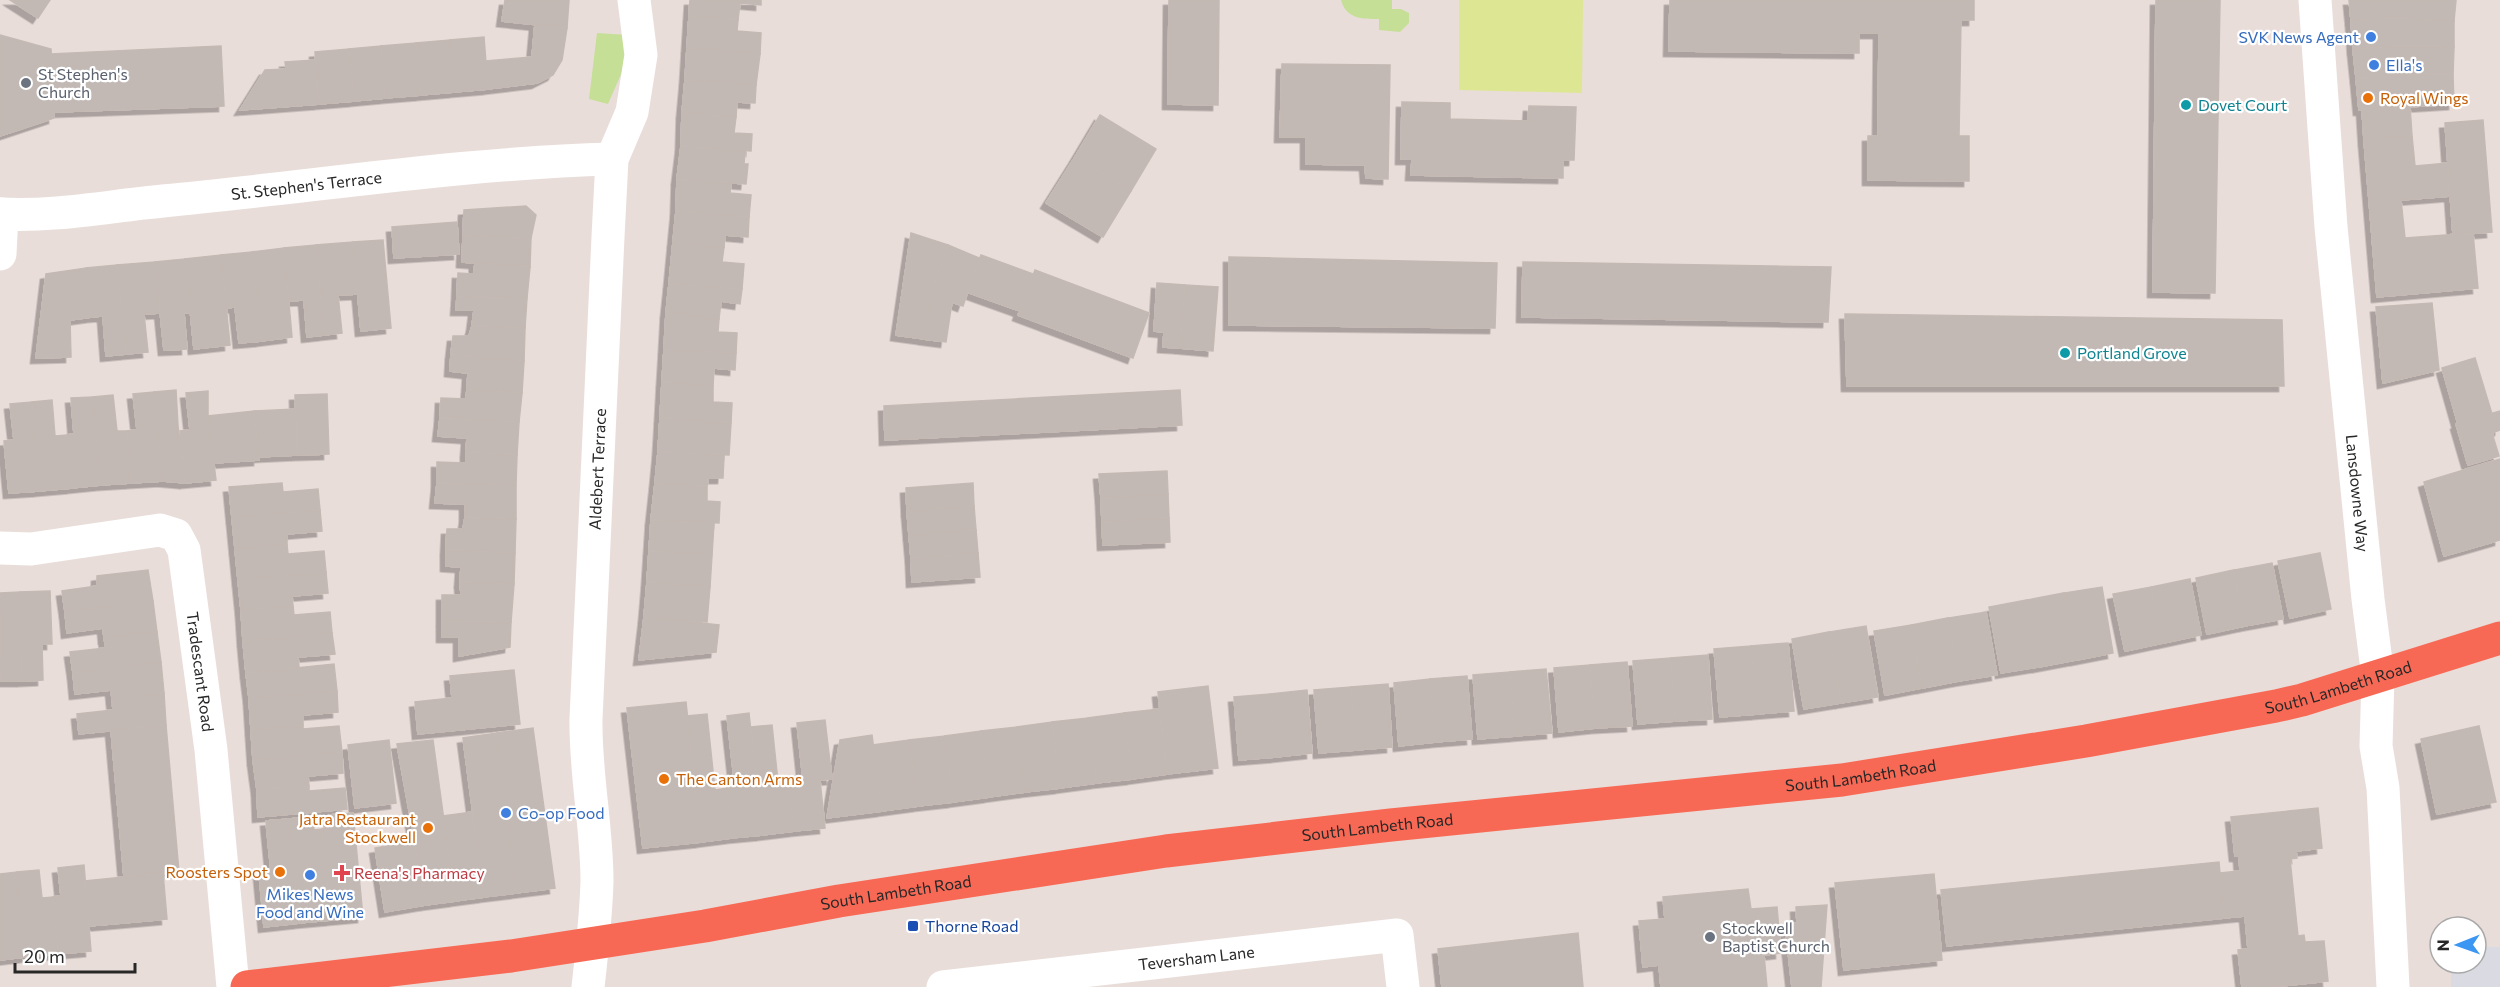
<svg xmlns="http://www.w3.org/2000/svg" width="2500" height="987" font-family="Commissioner,sans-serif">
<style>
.industrial{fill:#d9dae2}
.green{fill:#c6df96}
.pitch{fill:#dde692}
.building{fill:#c2b9b5;stroke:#c4b9b3;stroke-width:1.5;filter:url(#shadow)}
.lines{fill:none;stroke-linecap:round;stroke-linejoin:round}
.street{stroke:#fff;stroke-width:33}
.highway{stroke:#f86955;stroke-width:33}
.shop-dot{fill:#3f7fe0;stroke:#fff;stroke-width:2}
.worship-dot{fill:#6b7280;stroke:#fff;stroke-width:2}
.food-dot{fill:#e8710a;stroke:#fff;stroke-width:2}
.culture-dot{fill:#0f9aa8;stroke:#fff;stroke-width:2}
.health-dot{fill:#e0444e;stroke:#fff;stroke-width:2}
.transit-dot{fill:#1a4fb4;stroke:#fff;stroke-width:2}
.labels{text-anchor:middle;stroke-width:4.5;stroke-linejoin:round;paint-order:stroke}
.shop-label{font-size:16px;fill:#366cbe;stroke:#fff;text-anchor:start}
.worship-label{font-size:16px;fill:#5b616d;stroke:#fff;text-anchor:start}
.food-label{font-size:16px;fill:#c56008;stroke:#fff;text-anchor:start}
.culture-label{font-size:16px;fill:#0d838f;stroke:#fff;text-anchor:start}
.street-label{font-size:16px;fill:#272727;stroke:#fff}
.health-label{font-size:16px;fill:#be3a42;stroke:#fff;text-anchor:start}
.transit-label{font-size:16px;fill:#164399;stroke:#fff;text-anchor:start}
</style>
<defs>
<filter id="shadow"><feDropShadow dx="-5.5" dy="5.5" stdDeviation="0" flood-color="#0004"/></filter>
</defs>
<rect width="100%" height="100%" fill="#e9ddd9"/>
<polygon class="industrial" points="2476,947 2500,947 2500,987 2451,987 2451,963 2476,963"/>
<g class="green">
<path d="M 1341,0 L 1392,0 L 1392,9 L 1401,9 L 1409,13 L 1409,23 L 1400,32 L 1379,30 L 1379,19 C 1362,19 1346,19 1341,0 Z"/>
<polygon points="597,33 628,35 622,72 608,104 589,99"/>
</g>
<polygon class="pitch" points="1459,0 1583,0 1582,93 1459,90"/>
<g class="building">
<polygon points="10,0 50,0 38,18"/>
<polygon points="505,0 569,0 567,28 502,21"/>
<polygon points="690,0 761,0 761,5 740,3 738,20 689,16"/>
<polygon points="1169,0 1219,0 1218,105 1168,104"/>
<polygon points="1670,0 1974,0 1974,20 1961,20 1959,136 1969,136 1969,181 1868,180 1868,136 1878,136 1879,33 1859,33 1859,53 1669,51"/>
<polygon points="2156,0 2220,0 2215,293 2153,292"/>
<polygon points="2349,0 2456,0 2454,21 2400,18 2351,20"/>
<polygon points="689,16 738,20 737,31 761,33 760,54 687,48"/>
<polygon points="2400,18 2454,21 2454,47 2353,49 2351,20"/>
<polygon points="535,24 567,28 562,60 553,75 537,83 488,89 486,61 532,57"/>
<polygon points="0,35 51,49 54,118 0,136"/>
<polygon points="484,37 488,89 454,92 450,40"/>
<polygon points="450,40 454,92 421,95 416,43"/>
<polygon points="416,43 421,95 385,98 381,46"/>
<polygon points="221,46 224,106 54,112 51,54"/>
<polygon points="381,46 385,98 354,101 349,49"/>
<polygon points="2401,46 2454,47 2453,75 2356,78 2353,49"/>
<polygon points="687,48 760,54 756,85 685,80"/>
<polygon points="349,49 354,101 319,104 315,52"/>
<polygon points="315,60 319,104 240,110 265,70 286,69 285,62"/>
<polygon points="1282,64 1390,65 1388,179 1366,178 1365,165 1306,164 1306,137 1280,137"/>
<polygon points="2425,74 2453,75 2454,104 2359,110 2356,78"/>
<polygon points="685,80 756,85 755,103 737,102 736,117 682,113"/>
<polygon points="1402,102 1450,103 1450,119 1528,121 1529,106 1576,107 1574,160 1563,160 1563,178 1411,175 1412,159 1401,159"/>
<polygon points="2410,106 2412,136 2364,140 2362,109"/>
<polygon points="682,113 736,117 734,133 752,134 751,151 681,146"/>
<polygon points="1100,115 1156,149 1131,191 1075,157"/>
<polygon points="2483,120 2492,232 2453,235 2445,123"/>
<polygon points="2412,136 2415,166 2448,163 2450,196 2401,200 2405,238 2473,233 2478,288 2377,297 2364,140"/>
<polygon points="681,146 745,151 744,164 748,164 746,184 677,179"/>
<polygon points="1075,157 1131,191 1103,237 1046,203"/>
<polygon points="677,179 731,183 730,193 751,195 749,217 676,211"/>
<polygon points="526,206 536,215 531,238 463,236 464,210"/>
<polygon points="676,211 749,217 748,237 725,235 724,247 673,242"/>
<polygon points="457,222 459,254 394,258 392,227"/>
<polygon points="911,233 948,245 931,293 924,339 896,335"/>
<polygon points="463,236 531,238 530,267 462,262"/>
<polygon points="383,240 391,328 361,331 353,242"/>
<polygon points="353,242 358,294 338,295 342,333 324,335 316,245"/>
<polygon points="673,242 724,247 722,262 744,264 742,289 669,284"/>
<polygon points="316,245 324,335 307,337 304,300 288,301 284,248"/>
<polygon points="948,245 979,258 963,306 952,302 946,342 924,339 931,293"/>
<polygon points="284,248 292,337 261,341 252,252"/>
<polygon points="252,252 261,341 239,343 235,307 226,308 221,255"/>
<polygon points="221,255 230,345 194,349 185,259"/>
<polygon points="981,255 1033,274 1020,311 967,292"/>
<polygon points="1229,257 1497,263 1495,328 1229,325"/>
<polygon points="185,259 191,312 184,313 187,349 164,350 155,262"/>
<polygon points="155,262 160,313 144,314 148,352 126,354 117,265"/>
<polygon points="475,262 530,267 527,298 457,297 458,273 474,274"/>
<polygon points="1523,262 1831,267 1828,322 1522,317"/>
<polygon points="117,265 126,354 106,356 103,316 91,317 86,268"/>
<polygon points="86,268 91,317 70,320 71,357 36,358 46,274"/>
<polygon points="1035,270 1149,313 1133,358 1018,315"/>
<polygon points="1157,283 1185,285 1180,348 1163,347 1164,332 1154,331"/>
<polygon points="669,284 742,289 740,304 721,301 719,319 666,313"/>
<polygon points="1185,285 1218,287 1213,351 1180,348"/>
<polygon points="457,297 527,298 525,328 472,326 474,310 456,310"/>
<polygon points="2432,303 2439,370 2383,383 2376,307"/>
<polygon points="666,313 719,319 718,332 737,333 736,353 664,349"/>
<polygon points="1845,314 2282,320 2284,386 1847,386"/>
<polygon points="472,326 525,328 524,361 451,354 453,336 469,336"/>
<polygon points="664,349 736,353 735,370 714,368 713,386 662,382"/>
<polygon points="451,354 524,361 522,393 467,389 468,373 450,371"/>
<polygon points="2475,358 2492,414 2458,424 2442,368"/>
<polygon points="662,382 713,386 713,402 732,403 731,423 660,418"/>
<polygon points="467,389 522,393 519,422 440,418 441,398 466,399"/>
<polygon points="176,390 178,426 185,483 163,481 154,392"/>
<polygon points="1180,390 1182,425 885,440 884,406"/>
<polygon points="208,391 208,416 216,480 185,483 180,431 190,430 186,393"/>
<polygon points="154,392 163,481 131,483 127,431 137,430 133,394"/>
<polygon points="327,394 329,454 297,455 295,395"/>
<polygon points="113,395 117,431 127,431 131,483 100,485 93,397"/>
<polygon points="93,397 100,485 72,488 67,435 74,434 71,398"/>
<polygon points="52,400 55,436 67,435 72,488 39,491 32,402"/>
<polygon points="32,402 39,491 9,493 4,441 14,440 10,404"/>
<polygon points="296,409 297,455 257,457 254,411"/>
<polygon points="254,411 259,460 214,463 208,416"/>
<polygon points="2500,411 2500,430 2492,433 2499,456 2468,465 2456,424"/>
<polygon points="440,418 519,422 517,455 466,452 467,438 438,436"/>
<polygon points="660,418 731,423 729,455 658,452"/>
<polygon points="466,452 517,455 516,485 437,483 437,462 466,463"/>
<polygon points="658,452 724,455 723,478 708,478 707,486 655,483"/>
<polygon points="2500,459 2500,540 2444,556 2424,482"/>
<polygon points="1167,471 1168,494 1101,498 1099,474"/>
<polygon points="282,483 283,492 318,489 320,510 232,518 229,487"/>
<polygon points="437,483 516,485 516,519 465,517 465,504 435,503"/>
<polygon points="655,483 707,486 707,501 720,502 719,523 651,520"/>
<polygon points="973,483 974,506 907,511 906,488"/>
<polygon points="1168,494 1169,518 1102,522 1101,498"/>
<polygon points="974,506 976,530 909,535 907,511"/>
<polygon points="320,510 322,531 287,534 287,545 235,549 232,518"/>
<polygon points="465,517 516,519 515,553 446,550 447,529 463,529"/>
<polygon points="1169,518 1170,542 1103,545 1102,522"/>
<polygon points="651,520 714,523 712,555 649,551"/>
<polygon points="976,530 978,553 911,558 909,535"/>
<polygon points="287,545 288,554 324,551 326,572 238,580 235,549"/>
<polygon points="446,550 515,553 514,584 460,582 461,567 446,566"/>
<polygon points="649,551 712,555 710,587 647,582"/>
<polygon points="978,553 980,577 912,582 911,558"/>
<polygon points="2320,553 2331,609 2290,618 2278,561"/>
<polygon points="2272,563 2283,619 2245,626 2234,570"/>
<polygon points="148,570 153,601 65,612 62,591 97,586 97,576"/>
<polygon points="2234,570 2245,626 2207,634 2196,578"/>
<polygon points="326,572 328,593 292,596 293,606 241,610 238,580"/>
<polygon points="2190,579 2201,635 2163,643 2151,587"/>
<polygon points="460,582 514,584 511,622 442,621 442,595 461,595"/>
<polygon points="647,582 710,587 707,622 644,617"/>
<polygon points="2102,587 2113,653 2076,660 2064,593"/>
<polygon points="2151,587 2163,643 2125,651 2113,594"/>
<polygon points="50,591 52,644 42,644 43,680 22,681 20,592"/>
<polygon points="20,592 22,681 1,681 0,593"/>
<polygon points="2064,593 2076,660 2038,667 2027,600"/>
<polygon points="2027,600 2038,667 2001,673 1989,607"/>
<polygon points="153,601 157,632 104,638 103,628 67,633 65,612"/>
<polygon points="293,606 294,615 330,612 332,633 243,641 241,610"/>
<polygon points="1986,612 1997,675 1959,681 1948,618"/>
<polygon points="644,617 719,625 716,652 639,660"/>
<polygon points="1948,618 1959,681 1922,688 1911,625"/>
<polygon points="442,621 511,622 510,647 459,656 459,637 442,637"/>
<polygon points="1911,625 1922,688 1885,695 1874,631"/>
<polygon points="1866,626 1878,697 1841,703 1829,632"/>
<polygon points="157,632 161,662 73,673 70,652 106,648 104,638"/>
<polygon points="1829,632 1841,703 1804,709 1792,639"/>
<polygon points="332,633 335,654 298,657 299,667 246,673 243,641"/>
<polygon points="1788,643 1794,711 1757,714 1751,646"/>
<polygon points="1751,646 1757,714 1720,717 1714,649"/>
<polygon points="1708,655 1712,719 1675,721 1671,658"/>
<polygon points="1671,658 1675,721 1638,724 1633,661"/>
<polygon points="161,662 164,693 112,699 111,690 75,694 73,673"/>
<polygon points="1627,662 1632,726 1595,728 1590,665"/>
<polygon points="334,664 337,691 249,698 246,673"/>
<polygon points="1590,665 1595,728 1559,732 1554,668"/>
<polygon points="1546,669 1552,733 1515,736 1510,672"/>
<polygon points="514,670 520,724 418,734 415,702 452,698 450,676"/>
<polygon points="1510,672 1515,736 1478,739 1473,675"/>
<polygon points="1467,676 1472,739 1435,742 1430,679"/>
<polygon points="1430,679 1435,742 1399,746 1394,683"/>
<polygon points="1388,684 1392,747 1356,750 1351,687"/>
<polygon points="1208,686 1218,768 1167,774 1158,692"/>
<polygon points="1351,687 1356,750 1319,753 1314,690"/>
<polygon points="1307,690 1312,753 1276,757 1270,694"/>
<polygon points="337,691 338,712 303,715 303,725 251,730 249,698"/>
<polygon points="164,693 166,725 79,734 77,714 113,710 112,699"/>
<polygon points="1270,694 1276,757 1239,760 1234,697"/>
<polygon points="686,702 701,842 643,848 627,708"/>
<polygon points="1159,709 1167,774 1132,779 1124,713"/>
<polygon points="749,713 762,835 731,838 727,788 735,788 727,716"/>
<polygon points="1124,713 1132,779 1096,783 1088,718"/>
<polygon points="707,714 715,790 727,788 731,838 701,842 687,716"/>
<polygon points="1088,718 1096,783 1060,788 1052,722"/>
<polygon points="825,720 832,779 820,780 825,828 794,831 788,781 803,780 797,723"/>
<polygon points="1052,722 1060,788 1025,792 1017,727"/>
<polygon points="166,725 179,872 124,877 111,730"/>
<polygon points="303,725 303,729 339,726 342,752 253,760 251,730"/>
<polygon points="772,725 778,782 788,781 794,831 762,835 751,727"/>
<polygon points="2479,726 2496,802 2437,814 2421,739"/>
<polygon points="1017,727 1025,792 989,797 981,731"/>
<polygon points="533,728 555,888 516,893 497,733"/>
<polygon points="981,731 989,797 953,802 945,736"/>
<polygon points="497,733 516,893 484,897 463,738"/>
<polygon points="872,735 882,811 827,818 840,740"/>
<polygon points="945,736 953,802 918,806 909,740"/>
<polygon points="389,740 396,803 355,808 348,745"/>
<polygon points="433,740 455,901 426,905 397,744"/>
<polygon points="909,740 918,806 882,811 873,745"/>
<polygon points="342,752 343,773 308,776 309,786 257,790 253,760"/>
<polygon points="309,786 309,791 345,788 347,809 258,817 257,790"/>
<polygon points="2318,808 2322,848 2296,851 2297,858 2290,859 2298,936 2304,935 2305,942 2324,941 2328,981 2271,987 2242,987 2238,950 2248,949 2245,916 2224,918 2220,873 2240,871 2239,856 2235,856 2231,817"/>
<polygon points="472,812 484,897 455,901 443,816"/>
<polygon points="353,813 363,917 331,920 322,829 331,828 329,815"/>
<polygon points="312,817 314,830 322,829 331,920 299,923 289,819"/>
<polygon points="289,819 299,923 264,927 259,873 271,872 266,821"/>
<polygon points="414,841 426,905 385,912 375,848"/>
<polygon points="2219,862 2224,918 1947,946 1941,890"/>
<polygon points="84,865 91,951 58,954 53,897 61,896 58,868"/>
<polygon points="39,870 42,898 53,897 58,954 24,957 17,872"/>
<polygon points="17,872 24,957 0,960 0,874"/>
<polygon points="163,873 167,919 89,926 85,881"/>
<polygon points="1934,874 1942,960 1844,970 1835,883"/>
<polygon points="1748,889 1751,909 1777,907 1781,953 1764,955 1767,987 1661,987 1659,965 1643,967 1639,921 1665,919 1663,897"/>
<polygon points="1827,905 1821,987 1792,987 1785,924 1797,923 1796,907"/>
<polygon points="1578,933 1583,987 1442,987 1438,949"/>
</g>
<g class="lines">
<g class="street">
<path id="s1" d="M 2315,0 L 2331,227 L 2368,599 L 2378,677 L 2376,746 L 2383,788 L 2393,987"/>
<path id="s2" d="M 0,214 C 55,217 109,206 163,201 C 313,187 461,163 612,159"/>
<polyline points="0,254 2,214"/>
<path id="s3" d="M 0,548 L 31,549 L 160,530 L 176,535 L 184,550 L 211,750 L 233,987"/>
<path id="s4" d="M 588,987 C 592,952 596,916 597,881 C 597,827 585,773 586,719 L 608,237 L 612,159 L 632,112 L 641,55 L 634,0"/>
<path id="s5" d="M 943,987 L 1397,935 L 1403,987"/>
</g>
<path class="highway" id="s6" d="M 247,987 L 511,956 L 705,926 L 839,901 L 1166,851 L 1391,825 L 1842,780 L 2086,741 L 2276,706 L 2302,700 L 2500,638"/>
</g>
<g class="shop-dot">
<circle cx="2371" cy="37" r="6"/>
<circle cx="2374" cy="65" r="6"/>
<circle cx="506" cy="813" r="6"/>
<circle cx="310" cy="875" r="6"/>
</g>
<g class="worship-dot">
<circle cx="26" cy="83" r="6"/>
<circle cx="1710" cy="937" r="6"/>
</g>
<g class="food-dot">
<circle cx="2368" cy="98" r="6"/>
<circle cx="664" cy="779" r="6"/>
<circle cx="428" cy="828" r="6"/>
<circle cx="280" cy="872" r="6"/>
</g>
<g class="culture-dot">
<circle cx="2186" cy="105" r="6"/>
<circle cx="2065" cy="353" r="6"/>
</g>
<path class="health-dot" d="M339 864h6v6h6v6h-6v6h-6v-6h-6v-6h6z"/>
<rect class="transit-dot" x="907" y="920" width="12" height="12" rx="3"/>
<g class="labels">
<g class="shop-label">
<text x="2359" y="43" text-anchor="end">SVK News Agent</text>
<text x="2386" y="71">Ella's</text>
<text x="518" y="819">Co-op Food</text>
<text x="310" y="900" text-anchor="middle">Mikes News<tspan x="310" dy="18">Food and Wine</tspan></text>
</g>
<g class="worship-label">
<text x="38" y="80">St Stephen's<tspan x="38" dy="18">Church</tspan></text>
<text x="1722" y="934">Stockwell<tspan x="1722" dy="18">Baptist Church</tspan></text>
</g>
<g class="food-label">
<text x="2380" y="104">Royal Wings</text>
<text x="676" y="785">The Canton Arms</text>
<text x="416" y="825" text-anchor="end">Jatra Restaurant<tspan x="416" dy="18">Stockwell</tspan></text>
<text x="268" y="878" text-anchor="end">Roosters Spot</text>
</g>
<g class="culture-label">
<text x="2198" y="111">Dovet Court</text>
<text x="2077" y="359">Portland Grove</text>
</g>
<g class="street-label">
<text dy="6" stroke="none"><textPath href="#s2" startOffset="308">St. Stephen's Terrace</textPath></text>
<text dy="6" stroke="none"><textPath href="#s4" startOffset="519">Aldebert Terrace</textPath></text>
<text dy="6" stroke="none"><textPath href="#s1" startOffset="495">Lansdowne Way</textPath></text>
<text dy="6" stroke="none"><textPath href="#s3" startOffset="318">Tradescant Road</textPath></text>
<text dy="6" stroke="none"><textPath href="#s6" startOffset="2114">South Lambeth Road</textPath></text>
<text dy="6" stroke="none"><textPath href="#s6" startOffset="1628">South Lambeth Road</textPath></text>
<text dy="6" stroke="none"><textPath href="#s6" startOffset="1142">South Lambeth Road</textPath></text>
<text dy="6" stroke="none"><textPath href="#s6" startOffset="656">South Lambeth Road</textPath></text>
<text dy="6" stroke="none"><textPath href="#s5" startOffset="255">Teversham Lane</textPath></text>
</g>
<g class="health-label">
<text x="354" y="879">Reena's Pharmacy</text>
</g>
<g class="transit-label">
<text x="925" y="932">Thorne Road</text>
</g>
</g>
<g transform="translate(2458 945) rotate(269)"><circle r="28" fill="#ffffff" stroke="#a9a9a9" stroke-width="1.5"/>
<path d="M0-4.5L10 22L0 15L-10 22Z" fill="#3c97f3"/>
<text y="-9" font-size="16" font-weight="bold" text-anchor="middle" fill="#272727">N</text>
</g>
<path d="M15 963v9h120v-9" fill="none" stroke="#272727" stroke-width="3"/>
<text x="24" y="963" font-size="18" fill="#272727" stroke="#ffffff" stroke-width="4.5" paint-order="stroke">20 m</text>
</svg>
